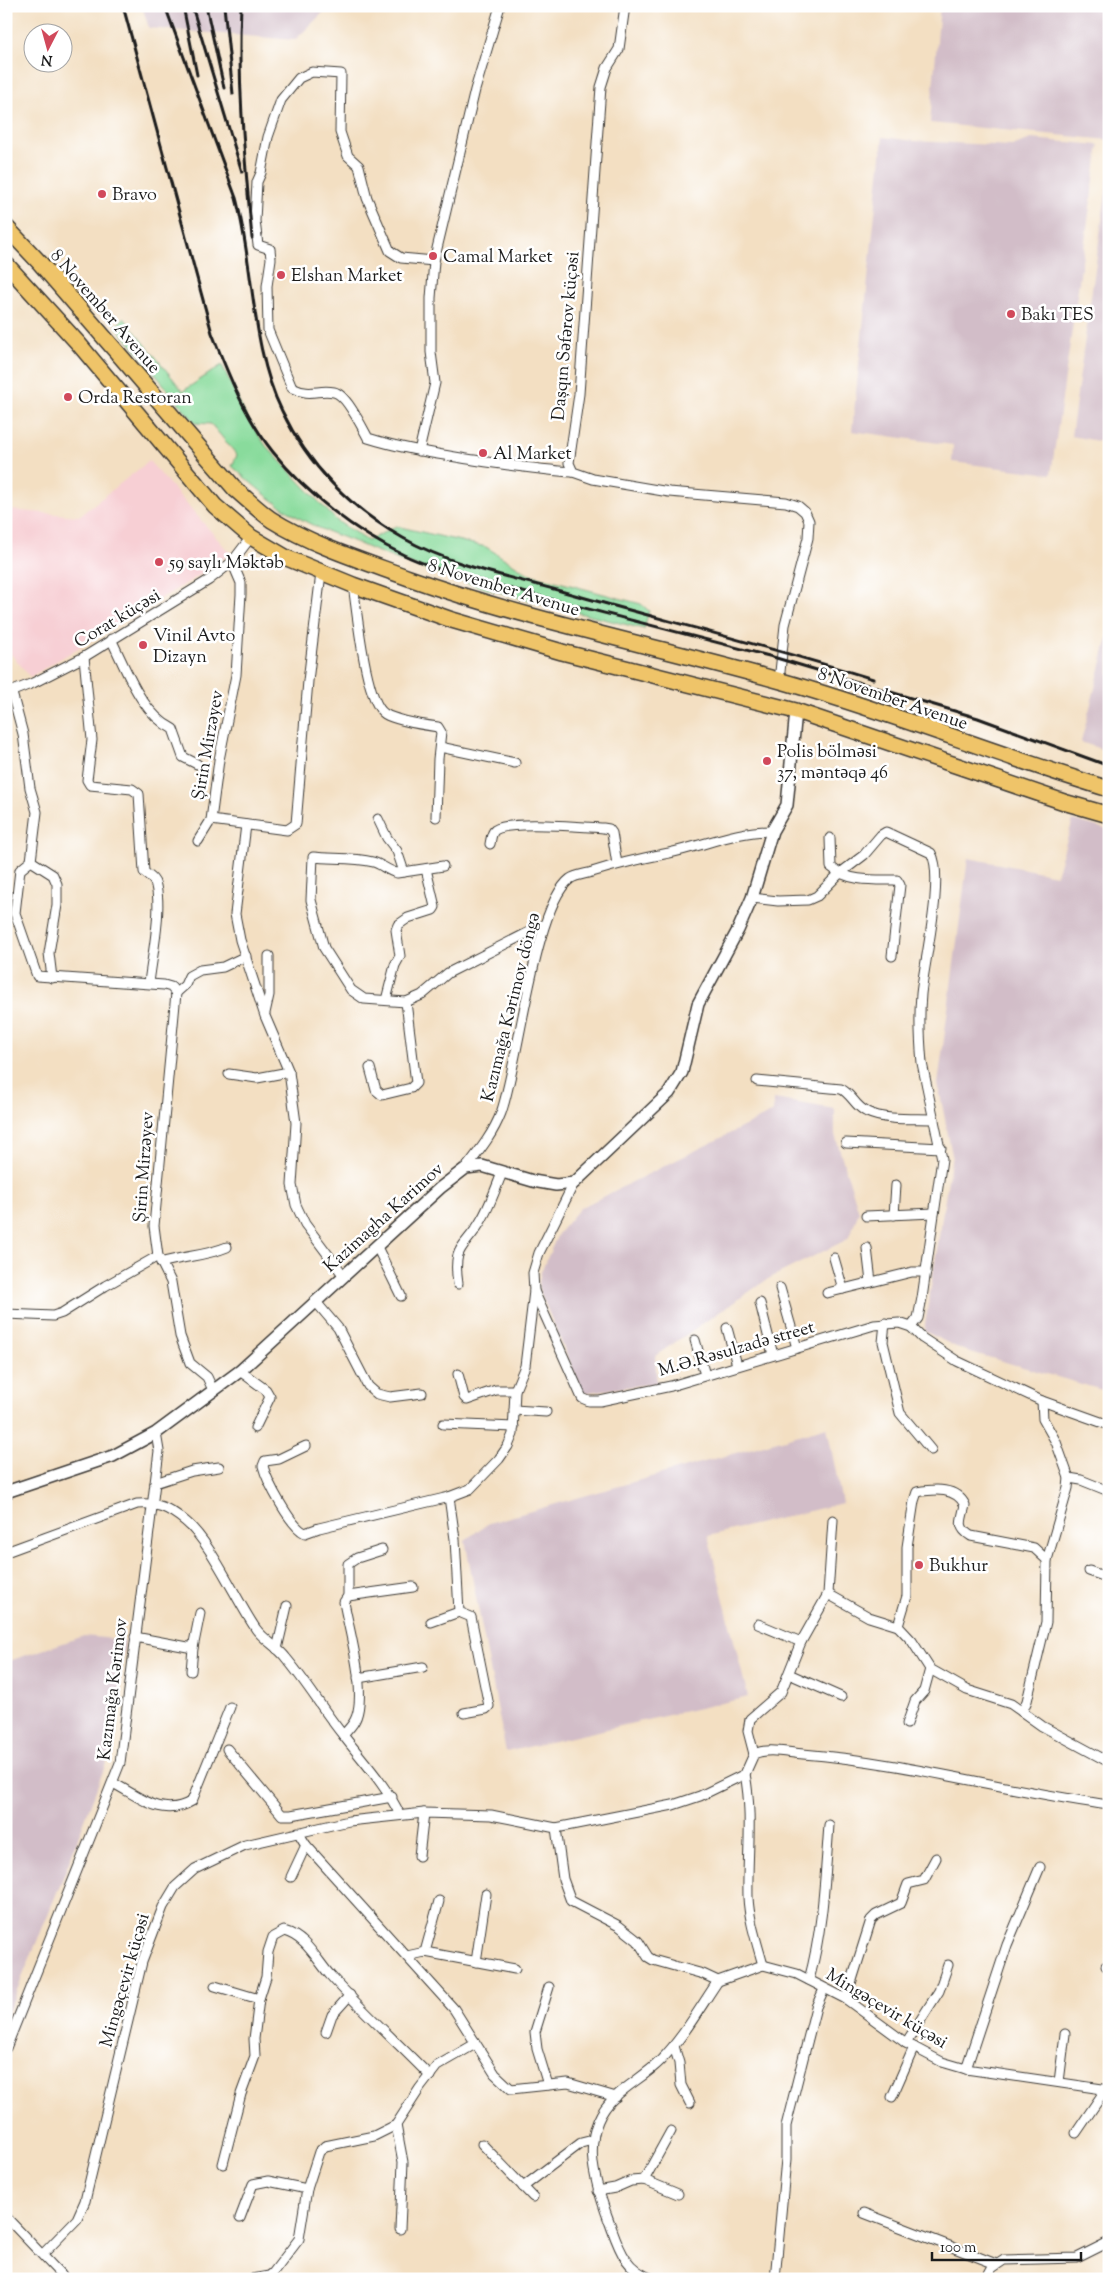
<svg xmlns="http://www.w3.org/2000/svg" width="1115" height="2285" font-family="'Sorts Mill Goudy',serif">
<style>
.built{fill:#f7cfd4}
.industrial{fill:#d2bdc8}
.green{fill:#89db9c;stroke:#527c5c}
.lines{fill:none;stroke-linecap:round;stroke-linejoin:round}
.minor-casing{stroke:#3c3935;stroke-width:11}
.tertiary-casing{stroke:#3c3935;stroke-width:14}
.trunk-casing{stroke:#3c3935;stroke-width:18}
.minor{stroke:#fff;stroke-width:9}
.tertiary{stroke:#fff;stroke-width:11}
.trunk{stroke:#efc469;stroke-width:15}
.rail{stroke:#1c1c1c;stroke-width:3}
.poi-dot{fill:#d1495b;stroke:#fff;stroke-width:2}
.labels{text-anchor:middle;stroke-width:5;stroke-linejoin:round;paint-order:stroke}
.poi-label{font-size:18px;fill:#1c1c1c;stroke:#fff;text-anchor:start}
.street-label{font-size:18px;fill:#1c1c1c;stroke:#fff}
</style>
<rect width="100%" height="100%" fill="#fff"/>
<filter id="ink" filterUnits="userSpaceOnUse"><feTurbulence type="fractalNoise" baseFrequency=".02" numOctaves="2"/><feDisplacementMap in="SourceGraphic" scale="10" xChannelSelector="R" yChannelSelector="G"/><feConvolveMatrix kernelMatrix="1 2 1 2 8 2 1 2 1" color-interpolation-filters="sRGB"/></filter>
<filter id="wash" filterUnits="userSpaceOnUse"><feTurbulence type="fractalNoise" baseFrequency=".0096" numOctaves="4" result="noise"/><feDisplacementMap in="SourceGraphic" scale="20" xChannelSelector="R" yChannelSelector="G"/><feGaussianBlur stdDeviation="1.12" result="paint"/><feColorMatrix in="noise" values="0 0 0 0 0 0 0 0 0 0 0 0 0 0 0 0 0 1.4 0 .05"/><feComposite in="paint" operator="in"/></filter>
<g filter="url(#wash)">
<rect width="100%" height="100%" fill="#f3dfc2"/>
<polygon class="built" points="149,461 230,553 210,569 30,677 6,648 6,513 10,510 79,516"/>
<g class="industrial">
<polygon points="142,6 330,6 295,40 149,28"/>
<polygon points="940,6 1109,6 1109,140 930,123"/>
<polygon points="883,137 914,141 1012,146 1031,139 1099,145 1051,474 952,462 953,445 852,431"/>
<polygon points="1109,172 1109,443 1071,436"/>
<polygon points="1109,634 1109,752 1081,742"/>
<polygon points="1073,820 1109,830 1109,1392 960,1349 924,1331 952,1155 938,1084 968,858 1056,875"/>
<polygon points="774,1099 835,1109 835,1135 859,1212 848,1239 768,1279 655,1356 657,1383 583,1393 538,1287 541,1272 558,1234 580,1208 773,1112"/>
<polygon points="827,1427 842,1503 708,1536 748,1697 506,1752 465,1540 489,1523"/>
<polygon points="84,1636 125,1640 114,1742 64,1875 6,2017 6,1662"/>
</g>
<path class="green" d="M 124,318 L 183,391 L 222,365 L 246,416 L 266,446 L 337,521 L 368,541 L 396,526 L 486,547 L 529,574 L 641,604 L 649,611 L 644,629 C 547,605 448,583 357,543 C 338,535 318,529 301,519 C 275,504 254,486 232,466 L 237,455 L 211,424 L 195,423 L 116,326 Z"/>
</g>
<g filter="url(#ink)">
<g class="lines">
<g class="minor-casing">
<g id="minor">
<polyline points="625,6 619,49 607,68 601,87 579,394 569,463 573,472 593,479 669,492 786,502 798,506 805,512 809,521 808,538 785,625 779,681"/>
<path d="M 434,261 L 401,258 L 390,251 L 367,198 L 359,166 L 348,156 L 340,132 L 341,74 L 312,72 L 299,78 L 281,100 L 268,137 L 261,173 L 257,182 L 255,221 L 258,245 L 270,249 L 271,259 L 267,286 L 268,330 L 292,388 C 311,397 317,389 334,392 C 346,394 362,427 368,438 C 403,449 438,454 474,460 C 507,465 540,470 573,472"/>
<polyline points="419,451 435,383 431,352 431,298 434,261 475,90 500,6"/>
<path d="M 353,585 C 357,610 365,702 385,714 C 397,721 424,725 438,727 L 441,732 L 438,759 L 436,817"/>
<path d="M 111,639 C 127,671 141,713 173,729 L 183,757 L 197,764"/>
<path d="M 84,657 L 92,740 L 87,780 L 90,785 L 132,789 L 139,794 L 144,872 C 149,876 155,879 156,886 C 162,911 152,957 149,983"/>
<polyline points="8,693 33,683 84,657 209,580 232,562 251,537"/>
<polyline points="12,693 23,734 30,788 37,812 31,861 20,870 15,913 37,976 164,985 171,987 176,993"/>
<polyline points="440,747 515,763"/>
<polyline points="378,819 387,838 397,851 404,872"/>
<polyline points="211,820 287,830 296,824 308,681 321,573"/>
<polyline points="246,825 235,914 240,940 265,1016 289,1072 296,1123 292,1185 296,1205 305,1224 344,1276"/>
<path d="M 830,838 L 831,867 C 848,882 875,880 897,880 L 900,885 L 892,956"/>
<polyline points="198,841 211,820 219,760 236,675 241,594 241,583 232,562"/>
<path d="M 490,844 C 491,840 491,833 495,830 C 510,820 582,827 603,828 L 609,829 L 612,833 L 617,864"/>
<polyline points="31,861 53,875 57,884 57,905 49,953 52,978"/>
<path d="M 443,866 L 397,873 C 388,871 381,864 373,862 C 354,857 332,859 313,857 L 311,900 L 324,948 L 351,990 L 364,999 L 406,1002 L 422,995 L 448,973 L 543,925"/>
<path d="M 752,898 L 778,901 L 808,900 L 817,896 L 839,874 L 864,855 L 881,835 L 886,832 L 931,853 C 945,876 924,963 921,994 C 919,1016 920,1041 922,1063 L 942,1159 L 922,1298 L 918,1318 L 911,1327"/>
<polyline points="176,993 154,1226 158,1256 171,1282 180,1336 190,1363 207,1377 213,1390"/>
<polyline points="176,993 185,985 189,976 200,970 223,967 246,956"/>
<polyline points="386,1000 395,965 400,956 396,930 398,925 408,918 433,910 435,907 426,869"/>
<polyline points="265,1013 269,995 269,956"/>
<polyline points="370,1068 376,1090 382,1095 411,1088 416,1083 406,1002"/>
<polyline points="229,1074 257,1078 289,1072"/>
<path d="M 757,1081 L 841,1089 C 852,1094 855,1107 867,1112 C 886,1121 914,1118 934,1119"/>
<polyline points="846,1143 941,1148"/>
<path d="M 466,1168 C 480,1150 493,1134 501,1113 C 519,1063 534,906 570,879 C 575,875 585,874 592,872 C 617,864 643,858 669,853 C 706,845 734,831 772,831"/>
<polyline points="574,1183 539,1253 533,1273 534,1291 582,1398 589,1401 600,1401 671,1386 874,1325 899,1323 911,1327 922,1338 957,1361 1042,1401 1109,1425"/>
<polyline points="894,1215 896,1185"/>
<polyline points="866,1216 934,1213"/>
<polyline points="377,1247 401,1296"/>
<polyline points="867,1248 871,1282"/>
<polyline points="834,1258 843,1289"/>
<path d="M 161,1263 C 183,1256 206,1256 227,1247"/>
<path d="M 458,1284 C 452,1243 465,1250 482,1219 C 490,1205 496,1188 502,1173"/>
<polyline points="780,1288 797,1348"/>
<polyline points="827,1293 912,1272 926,1272"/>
<polyline points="316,1302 338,1328 368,1386 377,1394 390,1397 422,1393"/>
<polyline points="760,1303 773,1355"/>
<polyline points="6,1314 53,1316 62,1313 105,1286 158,1256"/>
<polyline points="885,1323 883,1342 900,1413 931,1450"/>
<polyline points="727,1328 737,1365"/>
<polyline points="695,1340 705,1375"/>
<polyline points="240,1371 266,1390 270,1397 255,1428"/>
<polyline points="458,1374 464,1397 467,1400 496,1390 515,1390"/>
<polyline points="1042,1401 1043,1419 1056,1442 1069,1478 1068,1488 1047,1560"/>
<polyline points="514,1410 546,1412"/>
<polyline points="443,1424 514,1427"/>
<path d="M 306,1446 L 279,1459 L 265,1461 L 263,1466 C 267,1482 291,1527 305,1533 L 319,1528 L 449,1497 L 470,1489 L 499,1459 L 508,1446 L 513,1434 L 515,1390 L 525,1366 L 534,1291"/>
<polyline points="1069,1478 1081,1480 1106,1490"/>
<polyline points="155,1483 192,1471 219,1467"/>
<polyline points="449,1497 455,1539 459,1612 471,1617 489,1706 486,1709 464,1713"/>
<path d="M 6,1552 L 137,1504 C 157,1502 169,1508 185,1521 C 211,1542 236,1600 256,1629 C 264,1640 278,1647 286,1658 C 307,1683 323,1710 343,1735 C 363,1761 386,1785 400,1815"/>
<polyline points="1089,1571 1109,1578"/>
<polyline points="828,1594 869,1617 898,1626 912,1641 930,1669 967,1690 1011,1704 1042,1726 1109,1762"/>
<polyline points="348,1596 413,1587"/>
<polyline points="431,1622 459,1612"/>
<polyline points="758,1624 801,1642"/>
<path d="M 898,1626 L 907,1596 L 907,1547 L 914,1501 L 917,1492 C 935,1489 956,1487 965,1505 C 962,1520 956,1527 971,1536 L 1034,1548 L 1047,1560 L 1046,1622 L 1027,1701 L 1022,1712"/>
<polyline points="135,1637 193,1648"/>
<polyline points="277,1649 287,1606"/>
<polyline points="191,1671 193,1648 200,1613"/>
<polyline points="789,1674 841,1697"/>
<polyline points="358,1678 423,1667"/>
<polyline points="907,1724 915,1701 924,1691 930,1669"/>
<path d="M 343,1735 C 347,1731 352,1726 355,1720 C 368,1694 349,1631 344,1602 L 348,1596 L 348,1564 L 357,1558 L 382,1550"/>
<polyline points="227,1749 282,1815 291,1815 392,1797"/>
<polyline points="754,1754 748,1731 750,1719 781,1692 801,1642 828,1594 833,1520"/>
<path d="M 745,1774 C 753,1816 747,1855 748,1897 C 749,1920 757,1943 763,1965"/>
<path d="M 113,1783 C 140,1797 162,1819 192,1801 L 230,1707"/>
<polyline points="556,1828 563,1879 571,1901 619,1926 638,1941 648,1957 653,1960 703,1974 718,1981 763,1965 797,1974 846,1999 906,2043 942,2062 966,2069 1109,2090"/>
<polyline points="298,1832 306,1845 454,2009 495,2074 511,2089 568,2083 616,2097"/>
<polyline points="419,1856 424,1813"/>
<polyline points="291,1877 306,1845"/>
<polyline points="425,1952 439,1901"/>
<polyline points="407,1956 425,1952 515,1969"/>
<polyline points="476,1962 486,1894"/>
<polyline points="1106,1966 1109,1966"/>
<path d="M 809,1980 C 823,1929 825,1877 829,1825"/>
<polyline points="215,1986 259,1999"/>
<polyline points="846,1999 871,1920 876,1915 901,1903 908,1884 924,1880 936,1858"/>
<polyline points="326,2032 332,2015 350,1995"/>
<polyline points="906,2043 939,1991 948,1965"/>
<polyline points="674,2046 679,2063 681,2085 690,2103"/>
<polyline points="6,2048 120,1763 159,1451 156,1433"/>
<polyline points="966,2069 1007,1945 1040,1867"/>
<polyline points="1059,2082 1065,2034"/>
<polyline points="548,2085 537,2049 535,2032 549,1987"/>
<polyline points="892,2097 914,2047"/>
<polyline points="396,2125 403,2162 400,2229"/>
<polyline points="1076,2133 1106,2089"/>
<polyline points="482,2144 533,2197"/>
<path d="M 223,2164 L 241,2094 L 255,2056 L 254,2039 L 259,1999 L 266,1977 L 268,1952 L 273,1937 L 284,1931 C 306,1937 316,1959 330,1975 C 361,2010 397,2042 430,2076"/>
<polyline points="644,2180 671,2131"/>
<polyline points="523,2187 581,2143 593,2140"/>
<polyline points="598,2191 615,2188 631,2181 644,2180 678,2194"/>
<polyline points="864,2213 996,2264"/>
<polyline points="6,2217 65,2279"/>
<polyline points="240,2218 253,2184 268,2181 307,2189"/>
<path d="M 43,2254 L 77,2219 L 85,2201 L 142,1962 L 163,1907 L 175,1887 L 195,1869 L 245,1845 L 349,1821 L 424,1813 L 491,1815 L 556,1828 L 673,1805 L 700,1796 L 745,1774 L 754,1754 C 768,1747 788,1753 803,1754 C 906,1762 1006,1791 1109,1805"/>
<polyline points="252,2279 269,2276 273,2273 299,2239 307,2189 319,2152 325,2146 374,2136 396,2125 420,2088 437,2066 475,2044"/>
<path d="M 653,2279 C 624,2269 619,2248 609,2221 C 594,2181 578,2131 615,2097 C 629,2084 646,2075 660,2061 C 683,2038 699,2009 718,1981"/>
<polyline points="775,2279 786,2159 786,2126 816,2007 824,1989"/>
<polyline points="986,2279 992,2268 1004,2260 1077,2258 1109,2242"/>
</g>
</g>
<g class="tertiary-casing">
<polyline id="tertiary" points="6,1492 113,1456 156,1433 240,1371 440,1188 466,1168 482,1166 533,1181 556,1185 574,1183 669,1093 682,1072 698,1004 738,930 752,898 772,831 787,805 796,711"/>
</g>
<g class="trunk-casing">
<g id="trunk">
<path d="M 6,227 L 40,263 L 236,490 C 248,500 259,511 272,520 C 314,546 363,561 409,578 C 531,621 657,646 781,681 C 892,712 999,756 1109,789"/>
<polyline points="6,264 78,343 215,506 251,537 287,558 353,585 452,620 562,652 796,711 1067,803 1109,815"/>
</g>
</g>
<use href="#minor" class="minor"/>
<use href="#tertiary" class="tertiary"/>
<use href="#trunk" class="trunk"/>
<g class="rail">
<path d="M 123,6 L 212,333 C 228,374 245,417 273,452 C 307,494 355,532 404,555 C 418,562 434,567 450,573 L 773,657 L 978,718 L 1109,766"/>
<path d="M 165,6 L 236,198 C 254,265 251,349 282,411 C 308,465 351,509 403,538 C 452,566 511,577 564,592 C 667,621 771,647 873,679"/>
<polyline points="183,6 197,75"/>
<polyline points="192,6 242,172"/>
<polyline points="206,6 224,88"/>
<polyline points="224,6 233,94"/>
<path d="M 241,6 C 237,84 245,161 252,238"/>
</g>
</g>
</g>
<g class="poi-dot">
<circle cx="102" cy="194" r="5"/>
<circle cx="433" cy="256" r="5"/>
<circle cx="281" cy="275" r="5"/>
<circle cx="1011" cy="314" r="5"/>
<circle cx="68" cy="397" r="5"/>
<circle cx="483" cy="453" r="5"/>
<circle cx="159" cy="562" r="5"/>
<circle cx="143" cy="645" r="5"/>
<circle cx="767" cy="761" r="5"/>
<circle cx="919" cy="1565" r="5"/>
</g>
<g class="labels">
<g class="poi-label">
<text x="112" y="200">Bravo</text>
<text x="443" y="262">Camal Market</text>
<text x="291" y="281">Elshan Market</text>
<text x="1021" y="320">Bakı TES</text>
<text x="78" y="403">Orda Restoran</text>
<text x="493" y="459">Al Market</text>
<text x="169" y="568">59 saylı Məktəb</text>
<text x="153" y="641">Vinil Avto<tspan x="153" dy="21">Dizayn</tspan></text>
<text x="777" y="757">Polis bölməsi<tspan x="777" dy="21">37, məntəqə 46</tspan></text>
<text x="929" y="1571">Bukhur</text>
</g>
<g class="street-label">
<text transform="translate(106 311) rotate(49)" y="6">8 November Avenue</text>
<text transform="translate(565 336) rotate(-85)" y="6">Daşqın Səfərov küçəsi</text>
<text transform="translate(504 587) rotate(17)" y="6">8 November Avenue</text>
<text transform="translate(117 618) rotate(-31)" y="6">Corat küçəsi</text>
<text transform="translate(893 698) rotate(19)" y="6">8 November Avenue</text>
<text transform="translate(207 745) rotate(-80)" y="6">Şirin Mirzəyev</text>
<text transform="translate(510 1007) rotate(-76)" y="6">Kazımağa Kərimov döngə</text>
<text transform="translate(143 1167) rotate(-86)" y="6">Şirin Mirzəyev</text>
<text transform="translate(383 1217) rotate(-42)" y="6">Kazimagha Karimov</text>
<text transform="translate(736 1348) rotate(-16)" y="6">M.Ə.Rəsulzadə street</text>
<text transform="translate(112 1689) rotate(-83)" y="6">Kazımağa Kərimov</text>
<text transform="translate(124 1980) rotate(-74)" y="6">Mingəçevir küçəsi</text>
<text transform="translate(887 2008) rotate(31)" y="6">Mingəçevir küçəsi</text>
</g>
</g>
<rect width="1115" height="2285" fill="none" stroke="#fff" stroke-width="25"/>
<g transform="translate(48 48) rotate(186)"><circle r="24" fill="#ffffff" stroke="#a4a4a4"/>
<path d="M0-4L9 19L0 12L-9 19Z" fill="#d1495b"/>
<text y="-8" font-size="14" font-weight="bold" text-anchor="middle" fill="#1c1c1c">N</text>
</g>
<path d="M932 2252v8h149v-8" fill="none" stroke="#1c1c1c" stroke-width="2.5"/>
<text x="940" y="2252" font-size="15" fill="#1c1c1c" stroke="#ffffff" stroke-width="4" paint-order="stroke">100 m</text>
</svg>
